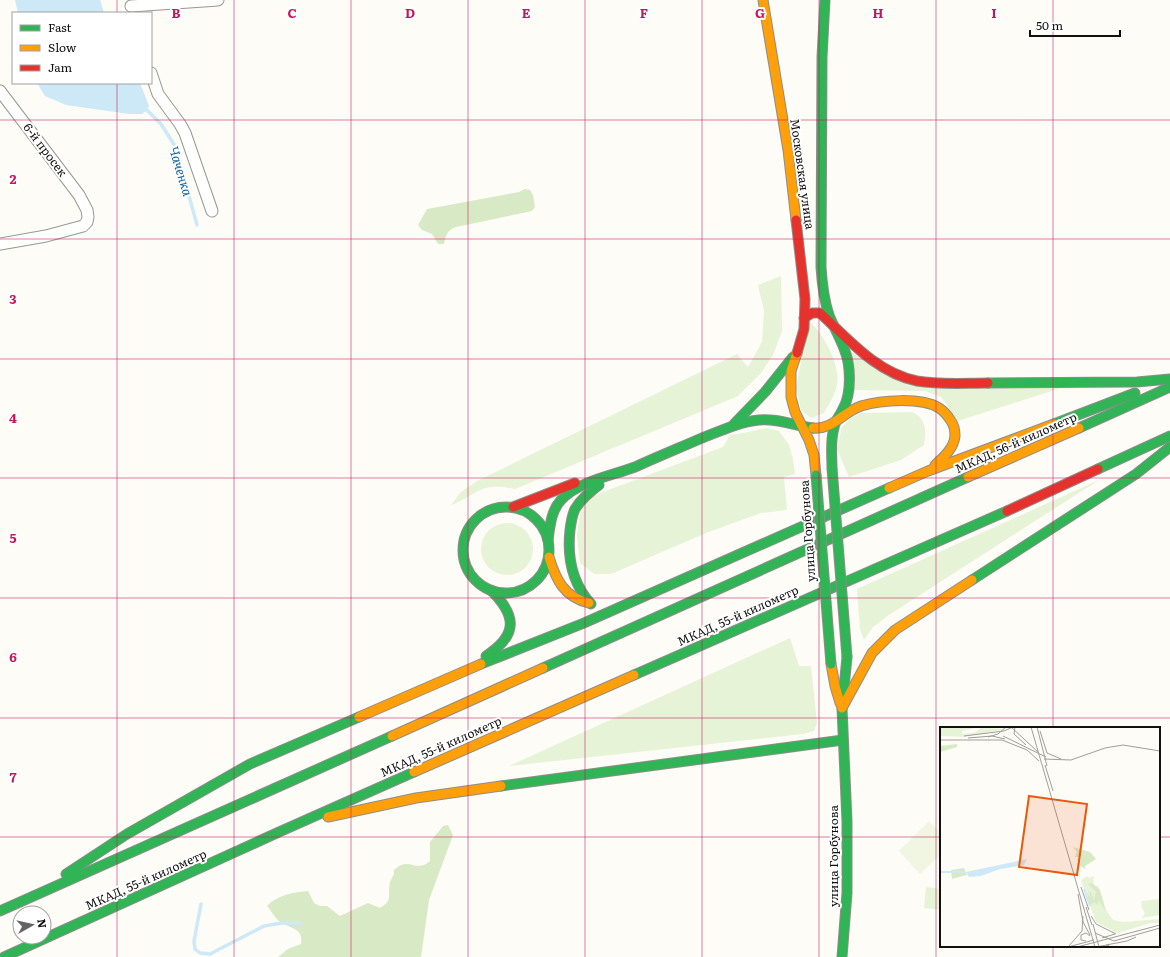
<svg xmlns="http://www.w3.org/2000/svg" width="1170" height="957" font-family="Literata,serif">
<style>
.green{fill:#e7f3d7}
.forest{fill:#d8eac5}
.pitch{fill:#f0f6e1}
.water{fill:#cde8f7}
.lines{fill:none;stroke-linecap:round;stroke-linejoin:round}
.stream{stroke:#cde8f7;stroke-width:3.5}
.street-casing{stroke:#979795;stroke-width:13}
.fast-casing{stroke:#8e8d8b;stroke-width:11}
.slow-casing{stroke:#8e8d8b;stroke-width:11}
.jam-casing{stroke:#8e8d8b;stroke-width:11}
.street{stroke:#fffffe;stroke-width:11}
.fast{stroke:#30b455;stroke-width:9}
.slow{stroke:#ff9f0a;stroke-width:9}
.jam{stroke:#e5322d;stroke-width:9}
.fast-bridge-casing{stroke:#8e8d8b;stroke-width:11;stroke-linecap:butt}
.fast-bridge{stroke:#30b455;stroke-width:9}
.grid{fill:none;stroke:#c2185b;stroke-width:1;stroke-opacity:0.55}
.labels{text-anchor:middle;stroke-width:4;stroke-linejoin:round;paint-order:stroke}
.street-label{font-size:12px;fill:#111;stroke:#fff}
.water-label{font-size:13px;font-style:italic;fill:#1768a6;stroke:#fff}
.inset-river{fill:none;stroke:#cde8f7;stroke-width:2}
.inset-road{fill:none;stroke:#9f9e9b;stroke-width:1}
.view{fill:#e8590c;fill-opacity:0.15;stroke:#e8590c;stroke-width:2}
.inset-edge{fill:none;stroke:#111;stroke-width:2}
.grid-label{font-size:13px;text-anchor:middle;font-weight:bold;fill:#c2185b;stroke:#fff;stroke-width:4;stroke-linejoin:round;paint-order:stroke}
</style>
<rect width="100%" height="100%" fill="#fdfcf7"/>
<g class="green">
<path d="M 781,276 L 782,331 L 773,355 L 761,373 L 738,396 L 515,489 C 504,487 491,485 480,490 C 469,495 463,501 451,505 L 461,492 L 477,481 L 737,354 L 748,367 L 762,342 L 764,311 L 758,285 Z"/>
<path d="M 809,321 C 823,333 841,365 837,385 C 835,395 829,404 824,413 L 811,418 L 801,410 L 796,388 Z"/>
<polygon points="851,352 890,377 1064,387 958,421 941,397 925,391 854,390"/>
<path d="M 912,412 C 927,419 926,430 924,445 L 901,460 L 849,477 L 837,449 L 842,427 L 851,418 L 861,413 Z"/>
<polygon points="766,428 779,431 789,445 793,459 795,474 784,477 787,510 761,513 706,533 611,574 594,574 580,563 577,536 581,509 595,495 723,447 730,435 744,433"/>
<polygon points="1099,480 889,615 873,627 864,640 860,629 857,589"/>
<circle cx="507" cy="549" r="26"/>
<polygon points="790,638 799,666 811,666 817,723 814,731 803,734 509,766"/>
<polygon points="926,887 941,889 941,910 924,908"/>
</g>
<g class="forest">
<path d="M 525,189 L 530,190 L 533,195 L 535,207 L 532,211 L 456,227 C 447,230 446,235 444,244 L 438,244 L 432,234 L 422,230 L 418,225 L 427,209 L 519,192 Z"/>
<path d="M 448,825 L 453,835 L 429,900 L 421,957 L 278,957 L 288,949 L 301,944 C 304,927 289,929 279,921 C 274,917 271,910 267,906 C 277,895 294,892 308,891 L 314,903 L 320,906 L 327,906 L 340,916 L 368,903 L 380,908 C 394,900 387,895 390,882 C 392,877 394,877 394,870 C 409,855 417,874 430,861 L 430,842 L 443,826 Z"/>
</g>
<polygon class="pitch" points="929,821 941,833 941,854 920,874 899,851"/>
<g class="water">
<polygon points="15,0 100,0 104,13 18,13"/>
<polygon points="37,83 140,83 149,106 146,111 142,114 129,114 66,105 45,96"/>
</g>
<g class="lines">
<g class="stream">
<polyline points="144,107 161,124 175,146 197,225"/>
<polyline points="201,904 194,941 195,949 200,953 210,954 264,926 282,923 300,923"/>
</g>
<g class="street-casing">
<g id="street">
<polyline points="131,6 218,0"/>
<polyline points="151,73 158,94 180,124 185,133 212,211"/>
<polyline points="0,91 79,195 87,210 88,217 87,222 83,226 46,236 0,244"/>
</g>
</g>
<g class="fast-casing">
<g id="fast">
<path d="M 825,0 L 822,57 L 821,267 C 822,283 824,300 829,315 C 836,333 848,350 849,370 C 850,382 849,398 843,409 C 840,416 835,420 834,428 C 830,441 832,455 832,468"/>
<polyline points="988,383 1137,382 1170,379"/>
<polyline points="734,424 765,392 793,357"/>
<polyline points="1054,424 1135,393"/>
<polyline points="1079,428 1170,387"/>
<polyline points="1098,469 1170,436"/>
<circle cx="506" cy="550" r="43"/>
<path d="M 548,540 C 550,526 551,511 561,500 C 579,481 611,476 635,467 C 657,457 679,448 702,438 C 720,431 739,422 759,420 C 778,418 794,426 813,428"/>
<polyline points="972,580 1136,474 1170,447"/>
<path d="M 591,604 C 572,583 567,557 570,530 C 571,522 572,515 575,509 C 581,499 590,492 599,485"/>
<path d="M 486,656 C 518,635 517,616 491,590"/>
<polyline points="481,664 584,623 889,488"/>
<polyline points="543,668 968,477"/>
<polyline points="634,675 1007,511"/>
<polyline points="501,786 843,740"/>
<polyline points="66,874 127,834 250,764 359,717"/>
<polyline points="0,911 392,736"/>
<polyline points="4,957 279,832 414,772"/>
<polyline points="842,957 847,893 847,821 842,708 847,657"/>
</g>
</g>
<g class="slow-casing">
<g id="slow">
<polyline points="763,0 788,150 796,220"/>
<polyline points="797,353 791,371 791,397 795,412 809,440 814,455 816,475"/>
<path d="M 813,428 C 833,430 843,412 861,406 C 881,400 921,397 939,408 C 944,411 948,416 951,421 C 954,425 955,430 955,436 C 954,448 944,457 935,465"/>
<polyline points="968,477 1079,428"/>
<polyline points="889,488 928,471 1054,424"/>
<path d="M 549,557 C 556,580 564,597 589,603"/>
<polyline points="831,664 835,686 840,703"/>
<polyline points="842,708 872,653 895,630 972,580"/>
<polyline points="359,717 481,664"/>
<polyline points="392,736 543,668"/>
<polyline points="414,772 634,675"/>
<polyline points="328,817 416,798 501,786"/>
</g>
</g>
<g class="jam-casing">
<g id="jam">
<polyline points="796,220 805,299 804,329 797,353"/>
<path d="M 804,318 L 812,313 L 820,313 C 849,340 877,373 917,381 C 940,385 965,383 988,383"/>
<polyline points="513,507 575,483"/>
<polyline points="1007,511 1098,469"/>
</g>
</g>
<use href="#street" class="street"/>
<use href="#fast" class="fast"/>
<use href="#slow" class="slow"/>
<use href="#jam" class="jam"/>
<g class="fast-bridge-casing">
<g id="fast-bridge">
<polyline points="832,468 847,657"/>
<polyline points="816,475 831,664"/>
</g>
</g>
<use href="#fast-bridge" class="fast-bridge"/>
</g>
<path class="grid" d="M 117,0 L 117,13M 234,0 L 234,957M 351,0 L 351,957M 468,0 L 468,957M 585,0 L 585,957M 702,0 L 702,957M 819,0 L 819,957M 936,0 L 936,957M 1053,0 L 1053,728M 117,83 L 117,957M 0,120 L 1170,120M 0,239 L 1170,239M 0,359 L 1170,359M 0,478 L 1170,478M 0,598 L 1170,598M 0,718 L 1170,718M 0,837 L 941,837M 1159,837 L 1170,837M 1053,946 L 1053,957"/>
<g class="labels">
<g class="street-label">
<text transform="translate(45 150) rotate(53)" y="4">6-й просек</text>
<text transform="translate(802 174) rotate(82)" y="4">Московская улица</text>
<text transform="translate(1016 443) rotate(-24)" y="4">МКАД, 56-й километр</text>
<text transform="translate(808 531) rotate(-94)" y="4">улица Горбунова</text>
<text transform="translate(738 616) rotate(-24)" y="4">МКАД, 55-й километр</text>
<text transform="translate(441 747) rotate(-24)" y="4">МКАД, 55-й километр</text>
<text transform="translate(834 856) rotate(-90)" y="4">улица Горбунова</text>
<text transform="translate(146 880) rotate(-24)" y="4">МКАД, 55-й километр</text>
</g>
<g class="water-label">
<text transform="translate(181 171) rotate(73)" y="5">Чаченка</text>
</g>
</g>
<g transform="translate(940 727)">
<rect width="220" height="220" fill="#fdfcf7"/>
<path d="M 0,0 L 39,0 L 22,4 L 22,7 L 34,6 L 41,1 L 66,2 L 24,10 L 0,9 ZM 147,149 L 149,151 L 154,149 L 153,158 L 158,159 L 166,183 L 173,193 L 183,195 L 220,192 L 220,196 L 211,196 L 177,206 L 156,195 L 141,153 ZM 220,172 L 220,188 L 202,191 L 205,186 L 201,179 L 202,174 Z" fill="#e7f3d7"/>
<path d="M 17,17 L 17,20 L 0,25 L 0,19 ZM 133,120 L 150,125 L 156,132 L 145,139 L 145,142 L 139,138 L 139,130 L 135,130 L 137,125 ZM 24,141 L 27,148 L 12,152 L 11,143 ZM 152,156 L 160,163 L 166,185 L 159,173 L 157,178 L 154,175 L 150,179 L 147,165 L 151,172 L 149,164 L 151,165 L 154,173 L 156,165 L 148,157 Z" fill="#d8eac5"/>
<path d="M 87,132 L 84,138 L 60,142 L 41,149 L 29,150 L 26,145 Z" fill="#cde8f7"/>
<path class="inset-river" d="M 0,145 L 25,145M 144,162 L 150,179"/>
<path class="inset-road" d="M 71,0 L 98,25M 75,0 L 74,7 L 86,18M 91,0 L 155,220M 97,0 L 107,39M 100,4 L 107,26 L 121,32M 24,9 L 64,4 L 73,0M 63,9 L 106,30M 48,10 L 58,7 L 66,0M 28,11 L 52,9 L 65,12M 0,13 L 62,13 L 87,23 L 99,34M 104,32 L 131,33 L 165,21 L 183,18 L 220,24M 105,38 L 113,64M 141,160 L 149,183M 138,167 L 143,195 L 150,208M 146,180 L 152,198M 151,189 L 156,197 L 176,207M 153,197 L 159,220M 155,206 L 174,214 L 220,201M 162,211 L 175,207M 146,214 L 141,213 L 141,208 L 146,206 L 150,209M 166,218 L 187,214 L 196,210M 128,220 L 154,213M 128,220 L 142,204 L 143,189M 137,220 L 220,198M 156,220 L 167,218 L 171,220"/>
<path class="view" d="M 89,69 L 147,77 L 137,148 L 79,140 Z"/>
<rect width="220" height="220" class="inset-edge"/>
</g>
<g class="grid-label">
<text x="176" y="18">B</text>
<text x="292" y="18">C</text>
<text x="410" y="18">D</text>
<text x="526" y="18">E</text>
<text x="644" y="18">F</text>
<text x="760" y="18">G</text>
<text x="878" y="18">H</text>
<text x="994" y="18">I</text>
<text x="13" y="184">2</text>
<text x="13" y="304">3</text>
<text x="13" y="423">4</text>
<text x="13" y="543">5</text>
<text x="13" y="662">6</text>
<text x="13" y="782">7</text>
</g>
<rect x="12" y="12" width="140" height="72" fill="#ffffff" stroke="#a0a0a0"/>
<rect x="20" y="25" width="20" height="6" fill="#30b455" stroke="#a0a0a0"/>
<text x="48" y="32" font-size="12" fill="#111111">Fast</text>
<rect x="20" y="45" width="20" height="6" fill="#ff9f0a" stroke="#a0a0a0"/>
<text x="48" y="52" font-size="12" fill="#111111">Slow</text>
<rect x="20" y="65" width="20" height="6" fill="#e5322d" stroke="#a0a0a0"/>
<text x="48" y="72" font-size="12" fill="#111111">Jam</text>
<g transform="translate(32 925) rotate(82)"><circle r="19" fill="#ffffff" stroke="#a0a0a0"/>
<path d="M0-3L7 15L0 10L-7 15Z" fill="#646362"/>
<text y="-6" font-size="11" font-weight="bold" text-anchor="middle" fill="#111111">N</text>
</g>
<path d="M1030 30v6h90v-6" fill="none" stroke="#111111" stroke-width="2"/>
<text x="1036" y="30" font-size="12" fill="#111111" stroke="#ffffff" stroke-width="3" paint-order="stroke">50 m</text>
</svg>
